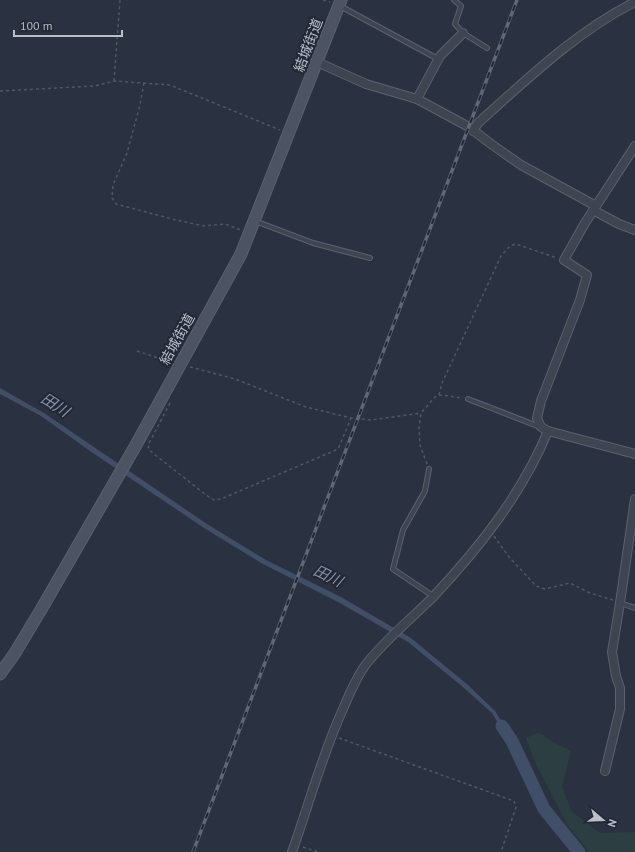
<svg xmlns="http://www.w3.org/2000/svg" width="635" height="852" font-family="'PT Sans','Noto Sans JP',sans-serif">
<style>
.green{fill:#2d3e42}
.water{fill:#414e67}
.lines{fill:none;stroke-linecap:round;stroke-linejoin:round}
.river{stroke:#414e67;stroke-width:13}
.lane-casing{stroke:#5b616d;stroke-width:6}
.street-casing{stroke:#5b616d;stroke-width:10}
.secondary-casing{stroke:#5b616d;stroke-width:13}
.path{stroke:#4c5b60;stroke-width:1.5;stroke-dasharray:3 3;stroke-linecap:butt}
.lane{stroke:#3e4450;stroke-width:4}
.street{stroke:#3e4450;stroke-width:8}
.secondary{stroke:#4c5362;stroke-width:11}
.rail-casing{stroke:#606776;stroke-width:3.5}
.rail{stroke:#222835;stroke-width:2;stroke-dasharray:6;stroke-linecap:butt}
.labels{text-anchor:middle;stroke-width:4;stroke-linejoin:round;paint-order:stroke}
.street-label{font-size:14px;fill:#babfca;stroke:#222835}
.water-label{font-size:15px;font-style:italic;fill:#8693ae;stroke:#222835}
</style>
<rect width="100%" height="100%" fill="#2a3140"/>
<polygon class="green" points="537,733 542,734 551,741 571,751 562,787 572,812 600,833 635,832 635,852 589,852 568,826 535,762 526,738"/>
<polygon class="water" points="0,388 44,413 207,524 266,560 341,597 411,638 468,685 495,711 514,741 510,743 492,713 464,688 408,642 338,602 263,564 204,528 90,451 41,416 0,394"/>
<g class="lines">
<polyline class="river" points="502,726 512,741 544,809 579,852"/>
<g class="lane-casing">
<g id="lane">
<polyline points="454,0 461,6 455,24 463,33 487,48"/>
<polyline points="340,6 438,59"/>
<polyline points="255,221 313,243 370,258"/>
<polyline points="468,399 540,427"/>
<polyline points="429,469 425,491 403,530 393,569 433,596"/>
<polyline points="620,603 635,608"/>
</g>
</g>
<g class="street-casing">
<g id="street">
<polyline points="317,62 366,84 417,99 469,127 491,144 521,165 596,206"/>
<polyline points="417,99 440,56 463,33"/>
<path d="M 473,131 L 478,123 C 526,80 577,31 635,2"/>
<polyline points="635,146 585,223 564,260 587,275 580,300 541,401 537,418 541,427 548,431 635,454"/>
<polyline points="593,210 619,224 635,230"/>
<polyline points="605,771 620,709 620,688 616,676 612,652 620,603 635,499"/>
<path d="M 292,852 C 309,804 322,755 343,709 C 350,693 356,677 367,663 C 386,639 411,619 433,597 C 479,548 522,494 548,431"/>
</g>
</g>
<g class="secondary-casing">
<polyline id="secondary" points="0,674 15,653 42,608 136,445 241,254 341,0"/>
</g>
<g class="path">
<polyline points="323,0 330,2"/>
<polyline points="114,81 120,0"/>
<polyline points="144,83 140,105 127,153 113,185 112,198 116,204 176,220 204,226 225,224 241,230"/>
<polyline points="0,91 95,86 114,81 170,85 280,130"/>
<polyline points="137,351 171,362"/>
<polyline points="190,367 235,379 306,407 351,418 371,420 421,413"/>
<polyline points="439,395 442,383 501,256 510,246 516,244 557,258"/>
<polyline points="170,403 148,445 149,450 206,495 214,500 221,499 336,450 339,447 351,418"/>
<polyline points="427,464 420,445 419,428 421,413 436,396 442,395 462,398"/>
<polyline points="494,536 509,557 536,586 545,589 570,583 590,593 613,600"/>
<polyline points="339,738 514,801 516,807 501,852"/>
<polyline points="303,847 318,852"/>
</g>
<use href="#lane" class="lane"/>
<use href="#street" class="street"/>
<use href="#secondary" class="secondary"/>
<g class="rail-casing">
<polyline id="rail" points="193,852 517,0"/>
</g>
<use href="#rail" class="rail"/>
</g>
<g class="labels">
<g class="street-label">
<text transform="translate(308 45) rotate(-69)" y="5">結城街道</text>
<text transform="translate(177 339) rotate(-61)" y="5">結城街道</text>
</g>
<g class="water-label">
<text transform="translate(55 405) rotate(32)" y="5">田川</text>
<text transform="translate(328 576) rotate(26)" y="5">田川</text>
</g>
</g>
<g transform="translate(603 820) rotate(109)" stroke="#222835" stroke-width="3" paint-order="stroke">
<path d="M0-3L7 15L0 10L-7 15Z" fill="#babfca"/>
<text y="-6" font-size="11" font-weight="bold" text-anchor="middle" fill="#babfca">N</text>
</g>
<path d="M14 30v6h108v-6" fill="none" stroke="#babfca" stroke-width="2"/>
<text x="20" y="30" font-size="12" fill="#babfca" stroke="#222835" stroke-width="3" paint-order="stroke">100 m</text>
</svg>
